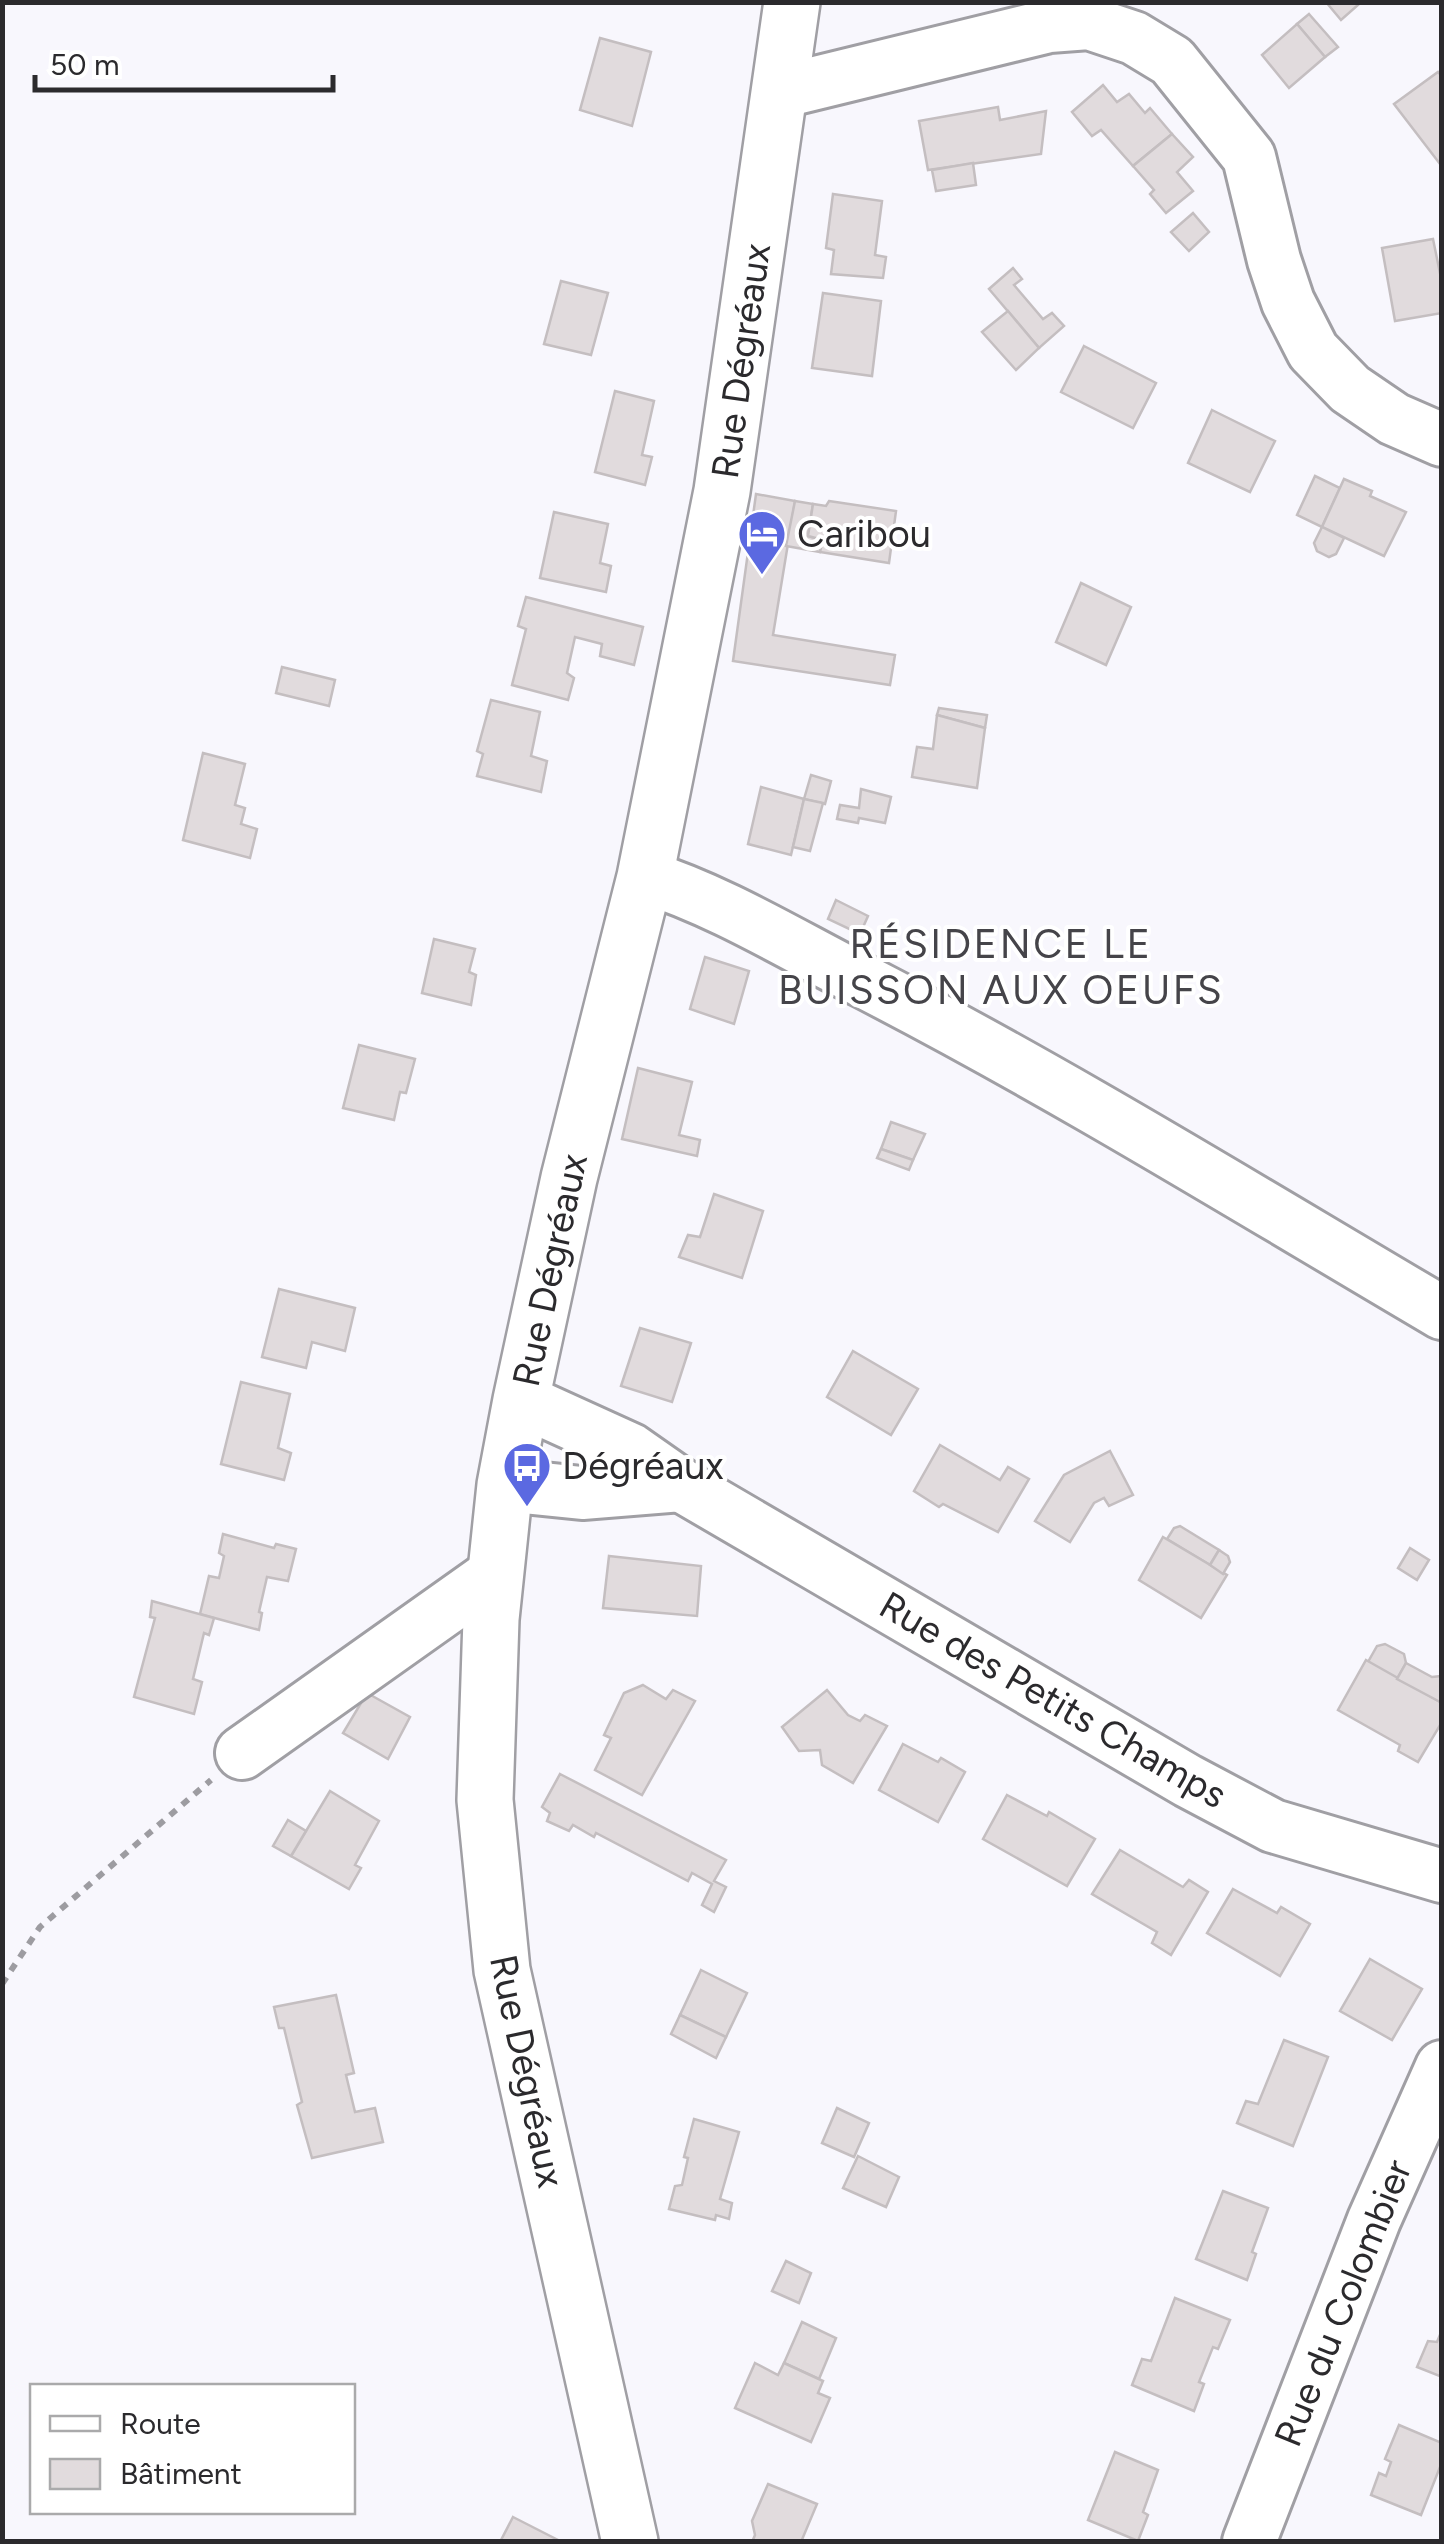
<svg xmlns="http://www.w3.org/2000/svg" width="1444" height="2544" font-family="Figtree,sans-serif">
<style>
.building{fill:#e1dbdd;stroke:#c4bec0;stroke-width:2.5}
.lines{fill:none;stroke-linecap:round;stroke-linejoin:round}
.minor-casing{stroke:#a09fa4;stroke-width:58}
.major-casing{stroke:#a09fa4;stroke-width:60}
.path{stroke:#9d9ca1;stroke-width:6;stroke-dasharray:8 8;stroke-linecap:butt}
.minor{stroke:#fff;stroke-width:52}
.major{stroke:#fff;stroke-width:55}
.labels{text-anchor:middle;stroke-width:8;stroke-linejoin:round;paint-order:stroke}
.street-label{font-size:38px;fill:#2b2a2d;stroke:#fff}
.poi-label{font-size:38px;fill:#2b2a2d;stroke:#fff;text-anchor:start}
.neighbourhood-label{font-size:40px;letter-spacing:2.5px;fill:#454449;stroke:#fff}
</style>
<rect width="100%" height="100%" fill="#f8f7fd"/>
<g class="building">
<polygon points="1326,2 1355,2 1358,5 1341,20"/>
<polygon points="1309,14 1338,47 1325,57 1297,24"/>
<polygon points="1297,24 1325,57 1289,88 1262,55"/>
<polygon points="600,38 651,52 632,126 580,110"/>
<polygon points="1438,72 1442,76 1440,164 1394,104"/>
<polygon points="1103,85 1117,102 1129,94 1145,113 1150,108 1172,134 1133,166 1101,130 1092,136 1072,112"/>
<polygon points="998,107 1000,120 1046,111 1041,154 928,170 919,121"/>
<polygon points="1172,134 1193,157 1177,172 1193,191 1166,213 1150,194 1154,190 1133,166"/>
<polygon points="973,163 976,185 936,191 932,170"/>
<polygon points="833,194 882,201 875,255 886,257 883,278 831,274 834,250 826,248"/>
<polygon points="1193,213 1209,232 1189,251 1171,232"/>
<polygon points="1433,239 1442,283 1442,313 1395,321 1382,248"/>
<polygon points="1013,268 1022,279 1014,285 1043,319 1052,313 1064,326 1039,348 989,289"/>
<polygon points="561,281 608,293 591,355 544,344"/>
<polygon points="823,293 881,301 872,376 812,368"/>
<polygon points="1008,311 1039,348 1016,370 982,332"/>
<polygon points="1084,346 1156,383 1133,428 1061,392"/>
<polygon points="615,391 654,401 642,455 652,457 645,485 595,472"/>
<polygon points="1212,410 1275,441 1250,492 1188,463"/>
<polygon points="1315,476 1340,488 1322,527 1297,515"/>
<polygon points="1344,479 1372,491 1370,496 1406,512 1384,556 1322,527"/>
<polygon points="756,494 795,501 773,635 895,655 890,685 733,661"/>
<polygon points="795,501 813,504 808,536 823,540 820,552 786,546"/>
<polygon points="829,501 896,511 889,563 820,552 823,540 808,536 813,504 826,506"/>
<polygon points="554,512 608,524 600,563 611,566 606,592 540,578"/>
<polygon points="1322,527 1344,538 1336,554 1329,557 1317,551 1314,543"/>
<polygon points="1081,583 1131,607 1106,665 1056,642"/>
<polygon points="526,597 643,627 634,665 600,656 602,644 575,637 567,673 574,678 568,700 512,685 526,629 518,626"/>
<polygon points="282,667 335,680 329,706 276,693"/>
<polygon points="491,700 540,712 531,756 547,761 541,792 477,776 483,754 477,751"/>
<polygon points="939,708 987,715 985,728 937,715"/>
<polygon points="937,715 985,728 977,788 912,777 917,747 933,749"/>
<polygon points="203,753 245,764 235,805 245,808 241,824 257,829 250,858 183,840"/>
<polygon points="811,775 831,781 825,804 804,799"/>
<polygon points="761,787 804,799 791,855 748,844"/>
<polygon points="861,789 891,797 885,823 859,818 858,823 837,819 840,805 859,808"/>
<polygon points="804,799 823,803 810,851 793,847"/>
<polygon points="836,900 868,916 860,934 828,919"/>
<polygon points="434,939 475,949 469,972 476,975 471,1005 422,993"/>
<polygon points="705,957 749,971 734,1024 690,1009"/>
<polygon points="359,1045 415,1059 406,1093 400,1092 394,1120 343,1108"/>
<polygon points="638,1068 692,1082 679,1135 700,1140 697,1156 622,1139"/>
<polygon points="891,1122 925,1134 913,1160 881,1149"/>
<polygon points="881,1149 913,1160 909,1170 877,1158"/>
<polygon points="714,1194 763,1211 742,1278 679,1257 688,1235 700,1237"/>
<polygon points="279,1289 355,1308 345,1351 312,1342 306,1368 262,1357"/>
<polygon points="640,1328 691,1343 672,1402 621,1386"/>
<polygon points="853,1351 918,1389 891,1435 827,1397"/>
<polygon points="241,1382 290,1394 278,1448 291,1453 284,1480 221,1464"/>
<polygon points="940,1445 1000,1480 1008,1467 1029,1479 998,1532 943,1504 939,1507 914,1491"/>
<polygon points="1110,1451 1133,1495 1109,1506 1104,1498 1094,1503 1070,1542 1035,1521 1064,1475"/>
<polygon points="1180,1526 1219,1550 1210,1565 1167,1539 1174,1528"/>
<polygon points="223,1534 274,1548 276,1544 296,1549 288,1581 267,1577 259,1612 262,1613 259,1630 200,1614 209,1576 219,1578 224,1556 219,1553"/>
<polygon points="1163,1537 1227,1575 1201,1618 1139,1580"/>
<polygon points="1410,1548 1429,1560 1417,1580 1398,1568"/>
<polygon points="1219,1550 1228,1556 1230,1562 1223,1574 1210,1565"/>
<polygon points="609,1556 701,1566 697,1616 603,1608"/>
<polygon points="152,1601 214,1618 209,1635 204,1633 193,1679 202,1682 194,1714 134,1697 155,1618 150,1617"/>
<polygon points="1385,1644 1404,1654 1406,1663 1397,1679 1368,1662 1377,1646"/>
<polygon points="1366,1660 1442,1703 1442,1722 1418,1762 1398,1751 1400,1745 1338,1710"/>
<polygon points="1406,1663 1432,1677 1442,1676 1442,1703 1397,1679"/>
<polygon points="643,1685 666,1699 673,1690 695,1701 642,1795 595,1770 611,1738 604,1735 624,1693"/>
<polygon points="827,1690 848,1715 860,1721 865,1715 887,1726 853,1783 822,1765 820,1750 799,1751 782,1727"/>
<polygon points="367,1693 410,1717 388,1759 343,1733"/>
<polygon points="903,1744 938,1762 941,1758 965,1772 938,1822 879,1790"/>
<polygon points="560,1774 726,1860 714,1881 726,1887 714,1912 702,1905 712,1884 692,1873 688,1881 596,1833 594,1837 573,1825 569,1831 547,1821 550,1813 542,1807"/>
<polygon points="330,1791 379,1821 355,1865 361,1868 349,1889 291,1856"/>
<polygon points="1007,1795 1047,1816 1049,1812 1095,1839 1067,1886 983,1839"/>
<polygon points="288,1820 306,1831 291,1856 273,1846"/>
<polygon points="1120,1850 1183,1887 1189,1880 1208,1892 1171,1955 1152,1943 1157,1932 1092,1894"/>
<polygon points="1233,1889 1277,1913 1281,1907 1310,1924 1280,1976 1207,1933"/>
<polygon points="1370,1959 1422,1989 1392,2040 1340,2011"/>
<polygon points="701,1970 747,1993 726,2037 680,2015"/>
<polygon points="336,1995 354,2073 346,2075 355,2112 375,2108 383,2142 312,2158 297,2105 302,2102 284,2028 279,2028 274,2007"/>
<polygon points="680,2015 726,2037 716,2058 671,2034"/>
<polygon points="1284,2040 1328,2057 1293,2146 1237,2123 1246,2101 1258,2104"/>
<polygon points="837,2108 869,2123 854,2157 822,2143"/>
<polygon points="694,2119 739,2132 720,2199 732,2203 729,2219 716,2215 715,2220 669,2209 675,2186 682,2185 688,2158 684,2157"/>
<polygon points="858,2156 899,2177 886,2207 843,2188"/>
<polygon points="1223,2191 1268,2208 1252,2252 1256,2254 1247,2280 1196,2259"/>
<polygon points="786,2261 811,2273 799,2303 772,2291"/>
<polygon points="1175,2298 1230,2320 1218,2349 1213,2347 1199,2382 1204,2384 1194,2411 1132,2385 1142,2359 1151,2361"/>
<polygon points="802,2322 836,2338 819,2379 784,2363"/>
<polygon points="1442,2330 1442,2377 1417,2367 1428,2341 1437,2342"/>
<polygon points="755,2363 778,2375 784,2363 823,2381 818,2393 830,2398 811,2442 735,2408"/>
<polygon points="1399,2425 1442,2443 1442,2462 1421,2515 1371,2495 1379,2473 1386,2476 1391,2462 1385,2459"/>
<polygon points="1115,2452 1158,2470 1143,2512 1148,2515 1138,2541 1088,2520"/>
<polygon points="768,2484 817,2504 801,2542 752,2542 755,2535 752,2521"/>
<polygon points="513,2517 558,2540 557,2542 500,2542"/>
</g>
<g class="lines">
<g class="minor-casing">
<g id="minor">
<polyline points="779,92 1049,26 1089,23 1134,38 1172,61 1249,157 1274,260 1288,302 1313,351 1350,389 1394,419 1442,440"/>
<path d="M 645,877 C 719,900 794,946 863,981 C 1061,1083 1250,1200 1442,1313"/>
<polyline points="521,1400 631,1450 681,1485 1188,1781 1273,1826 1442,1876"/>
<polyline points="505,1485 582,1493 681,1485"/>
<polyline points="242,1753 496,1573"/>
<polyline points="1249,2542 1374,2220 1442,2067"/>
</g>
</g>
<g class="major-casing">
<polyline id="major" points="630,2542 502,1970 485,1800 491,1619 505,1485 521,1400 569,1178 645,877 722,491 792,2"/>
</g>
<polyline class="path" points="2,1984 40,1927 211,1780"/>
<use href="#minor" class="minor"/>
<use href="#major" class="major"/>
</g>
<defs>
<g id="hotel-pin" transform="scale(2.5)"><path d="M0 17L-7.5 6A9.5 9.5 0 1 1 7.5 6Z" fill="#5b69e1" stroke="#fff"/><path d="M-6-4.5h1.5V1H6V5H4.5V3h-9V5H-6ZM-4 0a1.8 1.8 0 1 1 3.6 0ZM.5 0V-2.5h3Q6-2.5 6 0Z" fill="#fff"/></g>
<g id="bus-pin" transform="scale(2.5)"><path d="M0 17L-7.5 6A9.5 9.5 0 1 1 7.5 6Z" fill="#5b69e1" stroke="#fff"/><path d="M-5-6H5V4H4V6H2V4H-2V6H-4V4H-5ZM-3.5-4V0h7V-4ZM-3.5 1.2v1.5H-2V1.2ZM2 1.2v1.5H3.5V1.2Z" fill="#fff"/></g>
</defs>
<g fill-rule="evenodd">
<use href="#hotel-pin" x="762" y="534"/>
<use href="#bus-pin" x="527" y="1466"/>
</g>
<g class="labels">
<g class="street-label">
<text transform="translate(741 361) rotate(-82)" y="13">Rue Dégréaux</text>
<text transform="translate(550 1270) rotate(-78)" y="13">Rue Dégréaux</text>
<text transform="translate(1053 1700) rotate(30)" y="13">Rue des Petits Champs</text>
<text transform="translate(527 2071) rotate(78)" y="13">Rue Dégréaux</text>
<text transform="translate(1343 2303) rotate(-68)" y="13">Rue du Colombier</text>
</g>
<g class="poi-label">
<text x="797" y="547">Caribou</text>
<text x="562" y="1479">Dégréaux</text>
</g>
<g class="neighbourhood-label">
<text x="1001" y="958">RÉSIDENCE LE<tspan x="1001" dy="46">BUISSON AUX OEUFS</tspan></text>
</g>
</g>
<rect width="1444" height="2544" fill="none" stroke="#2b2a2d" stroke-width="10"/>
<rect x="30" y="2384" width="325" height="130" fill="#ffffff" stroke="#aaaaab" stroke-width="2.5"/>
<rect x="50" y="2416" width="50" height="15" fill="#ffffff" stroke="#aaaaab" stroke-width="2.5"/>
<text x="120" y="2434" font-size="30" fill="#2b2a2d">Route</text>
<rect x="50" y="2459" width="50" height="30" fill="#e1dbdd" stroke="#aaaaab" stroke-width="2.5"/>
<text x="120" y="2484" font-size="30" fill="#2b2a2d">Bâtiment</text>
<path d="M35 75v15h298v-15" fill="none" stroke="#2b2a2d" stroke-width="5"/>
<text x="50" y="75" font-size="30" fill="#2b2a2d" stroke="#ffffff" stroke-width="8" paint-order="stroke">50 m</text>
</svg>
